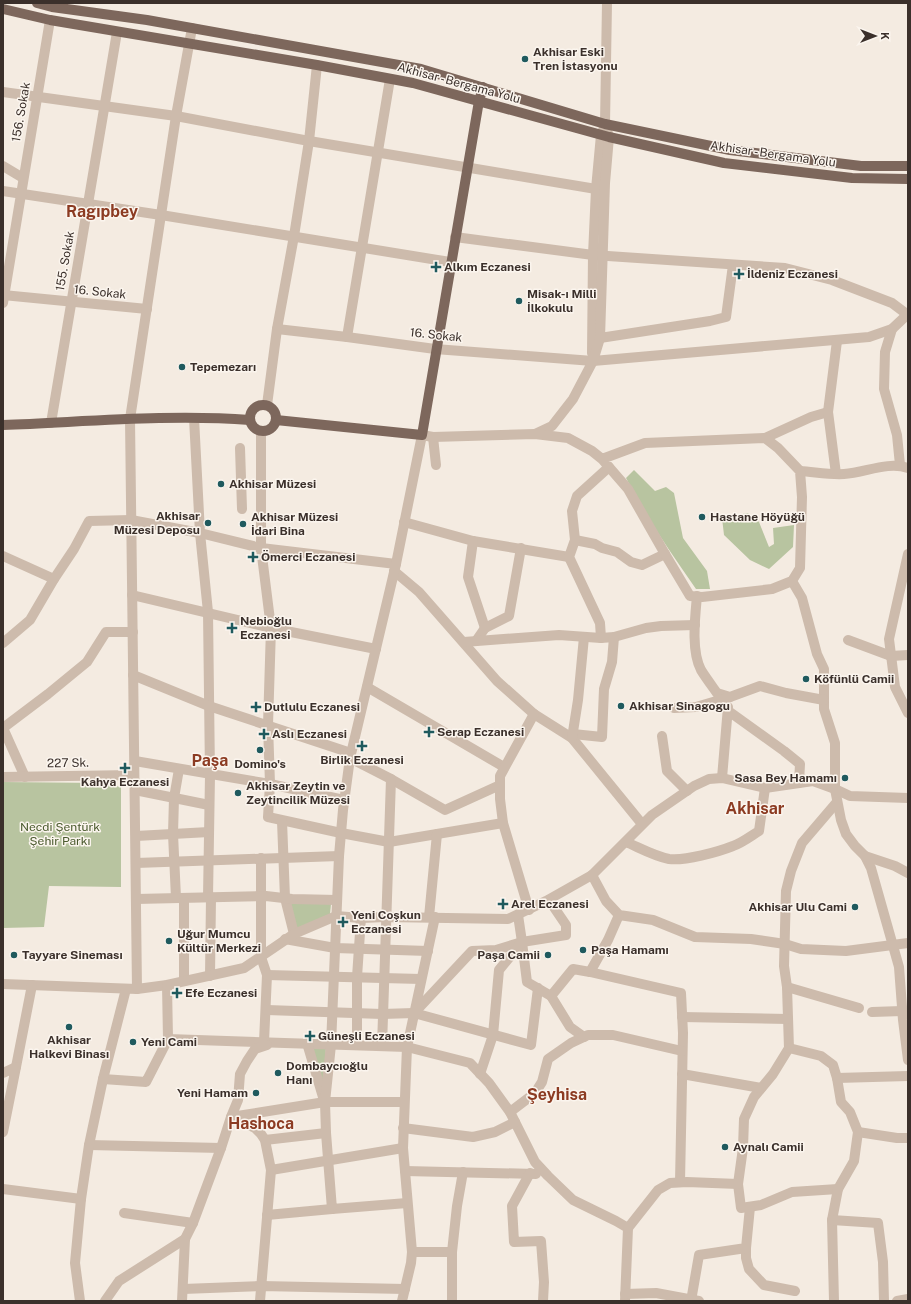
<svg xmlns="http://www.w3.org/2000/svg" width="911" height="1304" font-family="'Public Sans',sans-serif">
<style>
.green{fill:#b8c4a0}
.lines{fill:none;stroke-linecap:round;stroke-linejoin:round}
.minor{stroke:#cdbbac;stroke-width:10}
.major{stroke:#7d675c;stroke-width:10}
.poi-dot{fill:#1f5a5e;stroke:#fbf5ee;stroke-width:1.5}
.labels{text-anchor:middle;stroke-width:3;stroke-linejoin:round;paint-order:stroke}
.poi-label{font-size:12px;font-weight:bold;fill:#3b302b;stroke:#fbf5ee;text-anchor:start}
.street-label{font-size:12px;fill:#3b302b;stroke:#fbf5ee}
.park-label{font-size:12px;fill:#4a5a2e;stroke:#fbf5ee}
.district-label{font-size:16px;font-weight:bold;fill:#8c3b22;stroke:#fbf5ee}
</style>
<rect width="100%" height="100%" fill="#f4ebe1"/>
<g class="green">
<path d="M 634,470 L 655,491 L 666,487 L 674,493 L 683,538 L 707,571 L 710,589 L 696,589 C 671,553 646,517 626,478 Z"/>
<polygon points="748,513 759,522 769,547 774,544 773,528 794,525 793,547 769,569 750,560 724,535 722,518"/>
<polygon points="3,782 100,783 121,787 121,887 49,886 44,927 3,928"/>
<polygon points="290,904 331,904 330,914 296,929"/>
<polygon points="311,1047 326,1048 324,1085"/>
</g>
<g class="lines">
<g class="minor">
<polyline points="3,92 176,116 309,141 596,189"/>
<polyline points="3,166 23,178"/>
<polyline points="3,191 161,215 450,262"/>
<polyline points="455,237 593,255 785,268 832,280 892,303 908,315"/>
<polyline points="3,295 147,309"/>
<polyline points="3,303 50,20"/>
<polyline points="277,329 347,337 435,349 593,361 869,337 892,329 908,314"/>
<polyline points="892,329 885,352 884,389 897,435 900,465"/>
<polyline points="347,337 390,79"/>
<polyline points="600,338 710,321 726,317 733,265"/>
<polyline points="592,353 593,255 596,189 601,135 604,128"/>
<polyline points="267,405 277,329 294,236 309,141 317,65"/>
<polyline points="194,418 200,533 208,612 210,775 208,897"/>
<polyline points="51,423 117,32"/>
<polyline points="261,431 261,548 271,628 268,725 270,784 268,817 341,833 389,842 503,823"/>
<polyline points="535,434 552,426 573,399 593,361 600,338 605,183 609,137 605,124 607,3"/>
<polyline points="433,437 436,465"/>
<polyline points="765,438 811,417 828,412"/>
<polyline points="240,448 242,509"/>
<path d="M 800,471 C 815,472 830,475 844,474 C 865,473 887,461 908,468"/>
<polyline points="836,474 828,412 837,341"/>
<polyline points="404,522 473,541 569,557"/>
<polyline points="575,540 595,544 602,548 617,552 631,562 642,565 665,554"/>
<polyline points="473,541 468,577 485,628"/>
<polyline points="908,554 889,639 895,687 908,713"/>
<polyline points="3,556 54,579"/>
<polyline points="394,571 419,592 497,681 534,714 572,738 642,824"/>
<polyline points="792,581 802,598 817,654 824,669 824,709 835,743 835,789 841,820 846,834 855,846 865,856 871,868 899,967 903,1020 908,1060"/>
<polyline points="132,595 271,628 376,649"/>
<path d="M 697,596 C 695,618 691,651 701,670 C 706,678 712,686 717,693 L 730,697 L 760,686 L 786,693 L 824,700"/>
<polyline points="601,638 600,623 569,557 575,540 572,511 577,496 609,467"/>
<polyline points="848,640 891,656 908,655"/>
<polyline points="476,641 485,628 509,616 521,548"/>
<polyline points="464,642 559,635 601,638 614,637 646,628 661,626 695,625"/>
<polyline points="3,643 30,620 54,579 74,549 89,521 131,520 200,533 261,548 396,564"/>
<polyline points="133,675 209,706 351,753"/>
<polyline points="367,687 504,767"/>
<polyline points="674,708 696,707 730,697"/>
<polyline points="727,710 784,751 800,764 799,783"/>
<polyline points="3,728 48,694 87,662 106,632 133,632"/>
<polyline points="3,728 25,777"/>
<polyline points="573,734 602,737 604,689 612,662 614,637"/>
<polyline points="662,736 667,771 687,791"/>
<polyline points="572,738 578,700 584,637"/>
<polyline points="350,758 391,779 445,810 500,785"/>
<polyline points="135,761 270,784 344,800"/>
<polyline points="3,777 134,775"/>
<polyline points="722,778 728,707"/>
<polyline points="135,790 209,805"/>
<polyline points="837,802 802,843 791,871 786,891 784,966 787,987 789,1048 773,1074 754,1097 744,1119 743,1148 738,1184 741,1208 761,1205 792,1192 838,1189"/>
<polyline points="282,821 285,898 294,934"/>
<polyline points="136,836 209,832"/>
<path d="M 626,842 C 640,848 654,856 669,859 C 685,861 718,852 733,846 C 742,843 751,836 759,831 L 765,788"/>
<polyline points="865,856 895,866 908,873"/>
<polyline points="261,858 261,957 267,975 264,1042"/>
<polyline points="136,863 339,856"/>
<polyline points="592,875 606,901 619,915 653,920 695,937 751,939 785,944 801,949 846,951 908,943"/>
<polyline points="176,898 173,834 174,798 179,769"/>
<polyline points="136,899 266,896 292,899 337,900"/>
<polyline points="529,910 503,823 500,799 500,776 534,714"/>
<polyline points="518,915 522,942"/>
<polyline points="429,917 437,834"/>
<polyline points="285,939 335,948 428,951"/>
<polyline points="590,972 608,940 619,915"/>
<polyline points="267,975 421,979"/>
<polyline points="210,976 211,897"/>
<polyline points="184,981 184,902"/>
<polyline points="3,984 137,989 167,985 244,968 294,934 336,916 361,918 386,917 508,919 546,901 592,875 652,815 694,786 709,779 722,778 765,788 813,781 835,789 850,796 908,798"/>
<polyline points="167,985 168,1039 407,1047 470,1063 489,1083 510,1112 535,1162 548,1176 573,1200 616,1221 628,1228 625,1301"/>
<polyline points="787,987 859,1008"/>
<polyline points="137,989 130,419 176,116 192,28"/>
<polyline points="551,996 570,1027 584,1037"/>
<polyline points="267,1010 382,1014 414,1013 531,1045 538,988"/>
<polyline points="872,1012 902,1011"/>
<polyline points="414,1013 472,951 496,950 522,942 527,982 551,996 573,969 590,972 681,993 683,1033 680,1182"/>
<polyline points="682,1017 788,1019"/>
<polyline points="307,1043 323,1097"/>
<polyline points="357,1045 357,977 361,918"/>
<polyline points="382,1046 391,779"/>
<polyline points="789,1048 821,1056 833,1065 837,1078 841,1102 850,1112 858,1132 854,1161 838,1189 832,1220 834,1301"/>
<polyline points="16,1067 32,985"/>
<polyline points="3,1073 16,1067 3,1132"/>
<polyline points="480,1074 493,1035 499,970 522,942 566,935 566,925 549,900"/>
<polyline points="682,1074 761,1088"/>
<polyline points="837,1078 908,1076"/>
<polyline points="103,1079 146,1082 168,1039"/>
<polyline points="510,1112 535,1093 542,1082 548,1059 571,1043 588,1035 613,1035 682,1051"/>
<polyline points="403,1128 473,1137 495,1132 515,1122"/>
<polyline points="858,1132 897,1138 908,1138"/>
<polyline points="265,1140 326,1133"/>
<polyline points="89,1145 221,1148"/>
<polyline points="271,1170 403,1148"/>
<polyline points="405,1171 536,1174"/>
<polyline points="530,1173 512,1206 514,1242 541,1241 544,1282 543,1301"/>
<polyline points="3,1189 81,1199"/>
<polyline points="407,1203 332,1209 326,1133 325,1102 331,1045 339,856 343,810 350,758 396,564 422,435 433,437 535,434 568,438 592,451 602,459 628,489 665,554 690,596 702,597 772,589 792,581 800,568 802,497 800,471 778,448 765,438 645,443 602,459"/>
<polyline points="124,1213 193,1223"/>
<polyline points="267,1215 332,1209"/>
<polyline points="832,1220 878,1223 883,1262 884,1301"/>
<polyline points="628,1228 658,1190 670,1183 687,1182 738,1184"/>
<polyline points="746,1248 746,1258 749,1269 764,1285 795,1291"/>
<polyline points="412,1252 452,1252"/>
<polyline points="183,1289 261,1286 405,1289"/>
<polyline points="625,1294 656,1293 699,1301"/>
<polyline points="80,1301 75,1263 81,1199 89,1145 103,1079 126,989"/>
<polyline points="105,1301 119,1281 185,1239 193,1223 221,1148 231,1117 325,1102 404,1102"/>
<polyline points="182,1301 185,1239"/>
<polyline points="260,1301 271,1170 265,1140 261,1134 255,1128 231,1117 238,1100 240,1074 247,1061 255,1049 267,1045"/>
<polyline points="402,1301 411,1263 412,1252 403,1148 407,1047 435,917"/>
<polyline points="452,1301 452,1252 457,1206 463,1172"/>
<polyline points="691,1301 699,1255 746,1248 750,1207"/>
<polyline points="897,1301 908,1299"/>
</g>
<g class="major">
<polyline points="37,3 52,7 147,20 421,69 605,124 730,150 861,166 908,166"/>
<polyline points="3,9 50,20 317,65 413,83 609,137 724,163 852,178 908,179"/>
<circle cx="263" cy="418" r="13"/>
<polyline points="276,420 422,435 479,101 483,87"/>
<path d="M 3,425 C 85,422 168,414 250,420"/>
</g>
</g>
<g class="poi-dot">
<circle cx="525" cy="59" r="4"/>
<path d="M434 261h4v4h4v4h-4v4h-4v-4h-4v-4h4z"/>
<path d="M737 268h4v4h4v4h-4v4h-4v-4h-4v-4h4z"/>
<circle cx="519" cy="301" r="4"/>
<circle cx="182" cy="367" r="4"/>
<circle cx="221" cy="484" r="4"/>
<circle cx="702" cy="517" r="4"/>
<circle cx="208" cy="523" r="4"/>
<circle cx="243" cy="524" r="4"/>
<path d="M251 551h4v4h4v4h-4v4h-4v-4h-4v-4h4z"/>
<path d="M230 622h4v4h4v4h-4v4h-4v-4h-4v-4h4z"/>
<circle cx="806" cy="679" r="4"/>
<circle cx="621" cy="706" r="4"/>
<path d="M254 701h4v4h4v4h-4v4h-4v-4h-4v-4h4z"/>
<path d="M427 726h4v4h4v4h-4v4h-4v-4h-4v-4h4z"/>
<path d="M262 728h4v4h4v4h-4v4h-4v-4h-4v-4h4z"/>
<path d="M360 740h4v4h4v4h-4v4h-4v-4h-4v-4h4z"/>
<circle cx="260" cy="750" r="4"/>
<path d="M123 762h4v4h4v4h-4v4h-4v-4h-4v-4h4z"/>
<circle cx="845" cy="778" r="4"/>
<circle cx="238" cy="793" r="4"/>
<path d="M501 898h4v4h4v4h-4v4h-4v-4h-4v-4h4z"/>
<circle cx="855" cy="907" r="4"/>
<path d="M341 916h4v4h4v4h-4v4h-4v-4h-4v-4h4z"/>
<circle cx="169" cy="941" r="4"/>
<circle cx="583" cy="950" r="4"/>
<circle cx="14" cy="955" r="4"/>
<circle cx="548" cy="955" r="4"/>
<path d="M175 987h4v4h4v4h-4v4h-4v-4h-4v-4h4z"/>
<circle cx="69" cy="1027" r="4"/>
<path d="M308 1030h4v4h4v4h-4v4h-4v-4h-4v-4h4z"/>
<circle cx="133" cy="1042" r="4"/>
<circle cx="278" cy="1073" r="4"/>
<circle cx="256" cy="1093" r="4"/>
<circle cx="725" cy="1147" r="4"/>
</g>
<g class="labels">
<g class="poi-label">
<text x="533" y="56">Akhisar Eski<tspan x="533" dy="14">Tren İstasyonu</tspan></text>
<text x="444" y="271">Alkım Eczanesi</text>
<text x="747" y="278">İldeniz Eczanesi</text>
<text x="527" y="298">Misak-ı Milli<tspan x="527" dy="14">İlkokulu</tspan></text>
<text x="190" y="371">Tepemezarı</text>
<text x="229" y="488">Akhisar Müzesi</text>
<text x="200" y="520" text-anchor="end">Akhisar<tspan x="200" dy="14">Müzesi Deposu</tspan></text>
<text x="251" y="521">Akhisar Müzesi<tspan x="251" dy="14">İdari Bina</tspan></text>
<text x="710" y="521">Hastane Höyüğü</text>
<text x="261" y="561">Ömerci Eczanesi</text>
<text x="240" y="625">Nebioğlu<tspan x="240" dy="14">Eczanesi</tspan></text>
<text x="814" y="683">Köfünlü Camii</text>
<text x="629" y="710">Akhisar Sinagogu</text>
<text x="264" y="711">Dutlulu Eczanesi</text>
<text x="437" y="736">Serap Eczanesi</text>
<text x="272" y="738">Aslı Eczanesi</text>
<text x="362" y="764" text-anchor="middle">Birlik Eczanesi</text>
<text x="260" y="768" text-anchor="middle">Domino's</text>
<text x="837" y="782" text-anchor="end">Sasa Bey Hamamı</text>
<text x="125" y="786" text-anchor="middle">Kahya Eczanesi</text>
<text x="246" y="790">Akhisar Zeytin ve<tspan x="246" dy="14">Zeytincilik Müzesi</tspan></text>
<text x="511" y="908">Arel Eczanesi</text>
<text x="847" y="911" text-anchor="end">Akhisar Ulu Cami</text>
<text x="351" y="919">Yeni Coşkun<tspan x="351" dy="14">Eczanesi</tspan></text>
<text x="177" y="938">Uğur Mumcu<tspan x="177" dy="14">Kültür Merkezi</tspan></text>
<text x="591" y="954">Paşa Hamamı</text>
<text x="22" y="959">Tayyare Sineması</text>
<text x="540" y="959" text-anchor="end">Paşa Camii</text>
<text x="185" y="997">Efe Eczanesi</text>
<text x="318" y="1040">Güneşli Eczanesi</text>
<text x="69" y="1044" text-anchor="middle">Akhisar<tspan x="69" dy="14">Halkevi Binası</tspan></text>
<text x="141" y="1046">Yeni Cami</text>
<text x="286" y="1070">Dombaycıoğlu<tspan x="286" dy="14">Hanı</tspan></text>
<text x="248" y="1097" text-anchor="end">Yeni Hamam</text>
<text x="733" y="1151">Aynalı Camii</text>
</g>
<g class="street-label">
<text transform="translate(459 83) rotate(15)" y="4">Akhisar - Bergama Yolu</text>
<text transform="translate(21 112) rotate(-80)" y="4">156. Sokak</text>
<text transform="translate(773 154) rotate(8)" y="4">Akhisar - Bergama Yolu</text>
<text transform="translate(65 261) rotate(-80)" y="4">155. Sokak</text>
<text transform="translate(100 292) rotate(6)" y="4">16. Sokak</text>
<text transform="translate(436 335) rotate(6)" y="4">16. Sokak</text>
<text transform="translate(68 763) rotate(-1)" y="4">227 Sk.</text>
</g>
<g class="park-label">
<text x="60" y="831">Necdi Şentürk<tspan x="60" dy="14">Şehir Parkı</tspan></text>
</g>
<g class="district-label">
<text x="102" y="217">Ragıpbey</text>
<text x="210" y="766">Paşa</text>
<text x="755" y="814">Akhisar</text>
<text x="557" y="1100">Şeyhisa</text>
<text x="261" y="1129">Hashoca</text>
</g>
</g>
<rect width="911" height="1304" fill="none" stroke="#3b302b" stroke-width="8"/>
<g transform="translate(875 36) rotate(90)" stroke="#fbf5ee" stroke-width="3" paint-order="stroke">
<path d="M0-3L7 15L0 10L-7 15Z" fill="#3b302b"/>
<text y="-6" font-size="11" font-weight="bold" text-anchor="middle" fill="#3b302b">K</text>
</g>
</svg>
